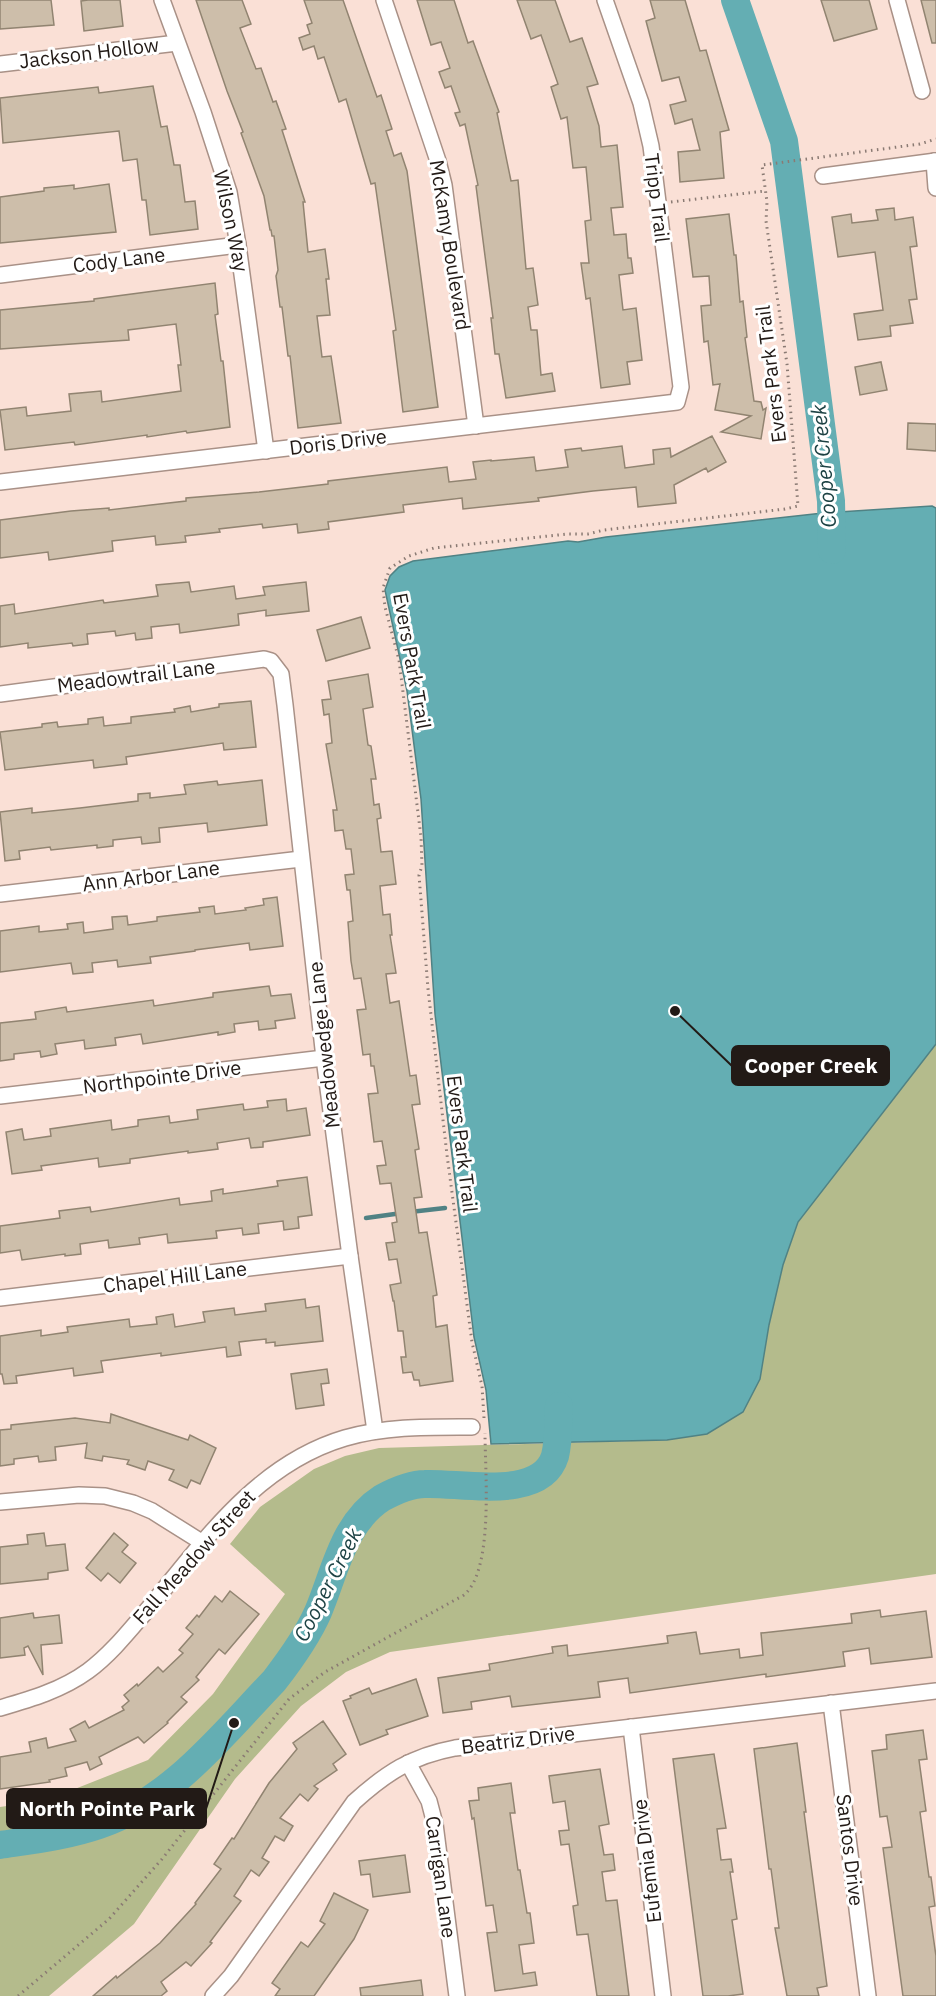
<svg xmlns="http://www.w3.org/2000/svg" width="936" height="1996" font-family="'IBM Plex Sans',sans-serif">
<style>
.green{fill:#b4bb8c}
.water{fill:#64aeb3;stroke:#508284;stroke-width:1.5}
.lines{fill:none;stroke-linecap:round;stroke-linejoin:round}
.stream{stroke:#508284;stroke-width:4.5}
.river{stroke:#64aeb3;stroke-width:28}
.building{fill:#cdbeaa;stroke:#918471;stroke-width:1.5}
.minor-casing{stroke:#a99187;stroke-width:18}
.path{stroke:#8a7a73;stroke-width:3;stroke-dasharray:1.5 4.5;stroke-linecap:butt}
.minor{stroke:#fff;stroke-width:15}
.labels{text-anchor:middle;stroke-width:6;stroke-linejoin:round;paint-order:stroke}
.street-label{font-size:20px;fill:#221a16;stroke:#fff}
.water-label{font-size:21px;font-style:italic;fill:#1d4244;stroke:#fff}
.leader{fill:none;stroke:#221a16;stroke-width:2}
.callout-dot{fill:#221a16;stroke:#fff;stroke-width:2}
.callout{fill:#221a16;stroke:#221a16;stroke-width:2}
.callout-label{font-size:21px;text-anchor:middle;font-weight:bold;fill:#fff}
</style>
<rect width="100%" height="100%" fill="#fae0d6"/>
<polygon class="green" points="936,1044 936,1574 390,1652 346,1672 301,1706 235,1779 134,1924 49,1996 0,1996 0,1807 47,1800 148,1760 213,1694 285,1594 230,1544 260,1507 314,1469 345,1456 379,1448 667,1440 707,1434 760,1379 769,1325 783,1265 798,1222"/>
<polygon class="water" points="932,506 936,508 936,1044 798,1222 783,1265 769,1325 760,1379 743,1412 707,1434 667,1440 491,1444 486,1390 474,1337 435,1014 421,799 407,691 385,590 390,576 399,567 413,561 568,541 578,542 606,537 823,513"/>
<g class="lines">
<g class="stream">
<polyline points="410,1212 445,1208"/>
<polyline points="366,1218 402,1213"/>
</g>
<g class="river">
<polyline points="735,0 784,141 831,501 832,550"/>
<path d="M 0,1845 C 33,1840 67,1836 99,1825 C 172,1800 222,1735 274,1681 C 291,1659 307,1637 318,1612 C 335,1572 343,1523 382,1498 C 395,1491 410,1484 425,1484 C 459,1482 541,1502 555,1456 C 559,1440 558,1422 559,1406"/>
</g>
</g>
<g class="building">
<polygon points="0,0 51,0 54,25 0,29"/>
<polygon points="88,0 120,0 123,26 84,31 81,1"/>
<polygon points="196,0 242,0 251,24 240,28 256,69 261,68 273,102 276,101 286,129 282,130 305,202 303,202 308,252 325,249 329,279 326,279 330,315 317,316 322,357 331,356 341,423 298,428 290,356 288,356 282,307 280,307 276,276 278,270 274,236 272,236 271,230 270,230 264,196 241,133 243,132 227,91"/>
<polygon points="304,0 343,0 377,97 381,95 392,129 386,131 394,156 401,153 407,171 438,407 403,412 393,331 396,330 375,183 371,184 346,99 339,102 324,57 318,59 314,46 303,50 299,38 310,34 307,25 312,23"/>
<polygon points="417,0 454,0 468,43 473,41 499,112 497,113 511,181 518,180 526,269 533,268 538,305 528,307 531,330 537,330 541,375 552,373 555,391 506,398 499,354 495,354 491,318 493,318 476,186 478,185 465,124 460,126 455,113 460,112 451,86 445,88 439,72 450,68 441,42 431,45"/>
<polygon points="517,0 555,0 570,42 582,38 598,84 587,87 599,126 601,147 617,145 623,207 611,208 614,235 626,234 628,258 631,258 633,273 619,275 623,310 636,308 642,360 627,362 630,384 601,388 590,298 586,299 581,263 589,263 585,221 591,220 586,167 573,168 567,117 561,119 551,87 558,84 541,35 531,39"/>
<polygon points="650,0 685,0 700,51 706,50 729,130 720,132 724,178 680,182 678,152 700,150 692,119 675,124 670,105 686,101 679,77 662,81 646,21 655,18"/>
<polygon points="821,0 869,0 877,29 834,41"/>
<polygon points="921,0 936,0 936,43 932,43"/>
<polygon points="153,86 161,127 167,126 174,165 180,165 185,202 195,201 198,229 150,235 146,200 142,200 137,159 123,161 119,131 3,143 0,98 98,87 99,93"/>
<polygon points="109,184 116,232 0,243 0,197 44,191 44,188 74,185 74,189"/>
<polygon points="894,208 895,220 913,217 917,246 910,247 917,299 909,300 913,323 890,326 891,336 858,340 854,314 883,310 875,252 838,257 832,217 851,214 852,223 878,220 876,210"/>
<polygon points="729,214 734,255 736,255 740,302 743,301 747,337 745,338 754,401 761,402 763,410 766,408 761,439 721,432 751,416 715,410 720,384 713,385 708,341 704,342 701,306 711,305 709,276 693,277 686,219"/>
<polygon points="215,283 218,314 215,315 221,361 223,361 230,427 187,433 186,431 147,437 147,435 75,445 74,442 5,450 0,410 26,407 27,416 71,411 69,394 101,391 102,402 181,391 178,365 181,365 176,324 128,330 129,340 0,349 0,310 94,301 94,299"/>
<polygon points="881,362 887,390 860,395 855,367"/>
<polygon points="908,423 936,424 936,451 907,449"/>
<polygon points="712,436 726,462 708,472 706,468 674,485 676,503 638,507 636,487 593,491 538,498 539,501 463,509 462,498 403,505 404,512 328,522 329,529 298,533 297,524 263,528 262,524 219,529 220,532 185,536 186,542 156,545 155,536 112,541 113,551 49,560 48,552 0,558 0,520 71,511 109,508 109,510 151,505 186,501 186,498 259,492 328,484 328,481 447,467 449,482 476,479 473,462 491,460 491,461 534,457 536,471 568,467 565,450 581,448 582,451 622,446 625,468 654,464 653,450 670,448 671,457"/>
<polygon points="189,582 191,592 234,586 236,599 265,595 263,587 306,582 309,611 266,616 266,610 238,614 239,625 180,633 179,624 151,627 152,638 136,640 135,633 116,636 115,631 87,634 88,644 73,646 72,643 28,648 28,643 0,647 0,606 14,604 15,614 103,600 104,603 158,596 156,585"/>
<polygon points="361,617 370,648 326,661 317,630"/>
<polygon points="368,674 373,707 363,709 368,745 371,746 376,779 371,779 374,805 379,804 381,818 377,819 381,852 392,851 396,884 380,886 383,915 390,914 392,935 390,935 396,973 386,974 390,1003 399,1001 410,1076 416,1075 420,1104 412,1105 419,1149 415,1150 422,1197 414,1198 419,1233 427,1232 437,1295 433,1296 436,1327 447,1325 453,1381 420,1386 419,1380 414,1380 412,1372 403,1373 401,1357 406,1357 403,1331 398,1331 394,1301 393,1301 390,1285 401,1283 397,1259 389,1260 386,1243 395,1242 392,1223 397,1222 391,1183 380,1184 377,1166 386,1165 382,1141 374,1142 368,1094 378,1093 374,1066 371,1066 370,1054 363,1055 357,1010 366,1009 361,978 354,979 351,961 348,922 353,921 350,890 347,890 345,875 354,874 351,849 346,849 343,830 335,831 333,810 337,810 326,744 332,743 329,714 324,715 322,700 331,699 328,681"/>
<polygon points="251,701 256,747 224,750 223,743 126,757 127,764 94,768 93,760 5,770 0,732 42,727 42,724 57,722 58,727 88,724 88,719 103,717 104,726 131,723 131,717 175,712 174,709 190,706 191,712 219,707 219,704"/>
<polygon points="262,780 267,825 208,832 207,823 159,828 160,842 142,844 141,837 113,840 113,846 97,848 97,845 51,850 50,847 19,851 20,859 5,861 0,812 32,808 32,813 80,808 138,801 138,794 150,793 150,798 186,794 184,785 217,781 218,785"/>
<polygon points="277,897 283,946 250,950 249,943 195,950 195,951 150,957 151,963 118,967 117,960 92,963 93,972 73,974 71,963 0,972 0,931 39,926 39,932 68,929 67,924 83,922 84,933 113,929 112,917 127,916 128,925 157,921 157,917 200,912 199,908 214,906 215,914 246,910 245,908 264,905 263,899"/>
<polygon points="269,986 271,996 291,994 295,1018 275,1021 276,1028 259,1030 258,1021 234,1024 235,1032 218,1035 218,1032 143,1044 141,1034 115,1038 116,1045 85,1049 84,1040 55,1044 57,1054 41,1057 40,1051 14,1054 14,1059 0,1061 0,1023 36,1019 35,1012 66,1007 67,1012 153,1000 154,1006 213,997 213,993"/>
<polygon points="286,1099 287,1111 306,1108 310,1135 263,1142 263,1147 251,1148 249,1138 217,1143 218,1149 188,1153 188,1151 130,1159 130,1163 99,1167 98,1158 41,1166 42,1170 12,1174 6,1132 22,1129 24,1140 51,1136 50,1129 111,1120 112,1130 138,1126 138,1120 169,1116 170,1123 198,1119 197,1110 243,1104 244,1110 268,1107 267,1101"/>
<polygon points="307,1177 312,1215 298,1217 299,1228 284,1230 283,1221 258,1224 259,1233 243,1235 242,1228 216,1231 217,1238 168,1243 167,1234 139,1238 140,1244 109,1248 108,1240 80,1244 81,1254 65,1256 65,1254 22,1260 20,1250 0,1253 0,1226 60,1218 59,1211 90,1207 91,1212 179,1198 180,1205 212,1201 211,1191 223,1189 223,1194 278,1186 277,1181"/>
<polygon points="305,1299 306,1308 319,1306 323,1341 275,1346 275,1342 266,1343 266,1339 239,1342 241,1355 227,1357 226,1347 161,1356 161,1353 101,1361 103,1372 74,1376 73,1368 16,1376 17,1383 4,1384 2,1374 0,1374 0,1336 41,1330 41,1336 68,1332 67,1327 129,1319 130,1327 157,1324 156,1317 173,1314 175,1327 205,1322 203,1312 234,1308 235,1315 266,1311 265,1304"/>
<polygon points="327,1369 329,1383 321,1384 324,1405 296,1409 291,1374"/>
<polygon points="111,1414 188,1440 190,1435 216,1448 200,1484 191,1480 187,1488 169,1480 174,1470 148,1461 145,1470 127,1464 129,1460 103,1456 102,1461 85,1458 87,1443 55,1447 56,1460 39,1462 38,1456 14,1459 14,1464 0,1466 0,1430 11,1429 11,1425 75,1418 110,1423"/>
<polygon points="44,1533 46,1546 65,1544 68,1570 48,1573 48,1579 0,1584 0,1547 28,1544 27,1535"/>
<polygon points="114,1533 128,1545 122,1552 136,1563 120,1583 108,1573 101,1581 86,1568"/>
<polygon points="230,1591 259,1614 225,1654 219,1649 196,1677 199,1680 181,1697 187,1702 167,1722 168,1723 144,1743 138,1737 99,1757 102,1764 90,1770 87,1762 65,1768 67,1776 49,1780 50,1782 0,1789 0,1757 31,1752 29,1742 46,1738 48,1748 76,1741 70,1729 85,1721 89,1728 124,1710 122,1707 129,1701 124,1695 137,1684 138,1686 158,1667 163,1672 183,1653 179,1650 193,1634 186,1628 197,1615 199,1617 215,1596 222,1602"/>
<polygon points="880,1610 881,1617 926,1611 932,1657 871,1664 869,1648 843,1652 845,1666 766,1677 766,1674 630,1693 628,1678 598,1682 600,1697 512,1707 510,1696 471,1702 472,1709 443,1713 438,1678 490,1670 489,1664 553,1653 552,1647 567,1645 568,1656 668,1643 667,1636 696,1632 700,1654 739,1649 740,1658 763,1655 761,1633 852,1623 851,1614"/>
<polygon points="33,1613 34,1618 59,1615 62,1643 41,1645 43,1675 28,1646 24,1648 25,1655 0,1658 0,1618"/>
<polygon points="416,1679 428,1716 386,1730 388,1734 360,1745 343,1701 351,1698 350,1696 369,1688 372,1694"/>
<polygon points="323,1721 346,1754 333,1764 337,1770 314,1786 318,1789 308,1801 300,1794 280,1818 293,1826 284,1841 275,1836 262,1858 269,1862 259,1876 251,1870 234,1896 241,1901 210,1942 212,1943 191,1966 186,1962 161,1982 167,1991 161,1996 93,1996 116,1976 117,1978 160,1943 196,1904 195,1903 221,1869 214,1864 232,1838 234,1839 269,1783 297,1749 293,1743"/>
<polygon points="923,1730 927,1759 919,1760 926,1811 920,1812 929,1877 931,1877 935,1906 929,1907 936,1956 936,1996 903,1996 883,1848 892,1847 887,1816 880,1817 872,1751 887,1749 886,1735"/>
<polygon points="797,1743 806,1812 804,1812 827,1986 817,1988 819,1996 787,1996 775,1928 779,1928 771,1869 769,1869 754,1749"/>
<polygon points="714,1754 726,1828 717,1829 721,1860 731,1859 733,1872 730,1872 737,1919 732,1920 743,1994 728,1996 703,1996 673,1759"/>
<polygon points="600,1769 609,1824 599,1826 604,1855 613,1854 615,1870 602,1872 606,1901 617,1900 629,1996 597,1996 588,1934 577,1935 573,1906 578,1905 569,1844 561,1845 559,1831 569,1830 565,1801 553,1803 549,1776"/>
<polygon points="511,1783 515,1813 510,1813 518,1870 520,1870 527,1913 530,1913 534,1943 519,1945 523,1974 535,1972 537,1985 495,1991 487,1933 497,1932 493,1905 486,1906 474,1818 472,1819 469,1801 479,1800 478,1788"/>
<polygon points="405,1855 410,1892 373,1897 370,1874 361,1875 359,1861"/>
<polygon points="334,1893 368,1910 354,1939 314,1996 275,1996 280,1989 272,1983 301,1942 308,1947 325,1924 320,1921"/>
<polygon points="421,1980 423,1996 361,1996 360,1988"/>
</g>
<g class="lines">
<g class="minor-casing">
<g id="minor">
<polyline points="162,0 203,112 229,192 238,245 266,451"/>
<polyline points="384,0 438,161 444,185 476,426"/>
<polyline points="897,0 922,91"/>
<polyline points="0,64 177,43"/>
<polyline points="934,161 936,188"/>
<polyline points="823,176 936,161"/>
<polyline points="0,275 238,245"/>
<polyline points="0,482 677,402 681,387 651,146 641,103 605,0"/>
<polyline points="0,694 264,659 271,661 281,674 285,705 324,1058 350,1256 375,1431"/>
<polyline points="0,894 301,859"/>
<polyline points="0,1096 324,1058"/>
<polyline points="0,1298 350,1256"/>
<polyline points="0,1502 79,1495 105,1496 133,1503 152,1511 203,1543"/>
<polyline points="831,1703 868,1996"/>
<path d="M 0,1708 C 31,1699 62,1690 88,1671 C 111,1654 129,1631 148,1609 C 204,1541 257,1464 345,1438 C 387,1426 429,1427 472,1427"/>
<polyline points="631,1727 663,1996"/>
<polyline points="408,1763 429,1801 435,1824 457,1996"/>
<path d="M 213,1996 L 231,1976 L 354,1802 C 386,1773 412,1756 455,1748 L 936,1691"/>
</g>
</g>
<g class="path">
<polyline points="671,202 765,191"/>
<polyline points="484,1418 482,1386 472,1342 447,1155 428,989 419,875 422,866 421,837 399,660 385,607 383,588 390,568 409,556 434,548 568,534 588,534 604,530 785,509 798,506 787,364 766,221 767,202 762,165 920,144 936,139"/>
<path d="M 18,1996 L 109,1919 L 162,1859 L 289,1699 L 325,1672 L 464,1595 C 494,1570 485,1472 485,1433"/>
</g>
<use href="#minor" class="minor"/>
</g>
<g class="labels">
<g class="street-label">
<text transform="translate(89 53) rotate(-7)" y="7">Jackson Hollow</text>
<text transform="translate(657 198) rotate(83)" y="7">Tripp Trail</text>
<text transform="translate(231 221) rotate(78)" y="7">Wilson Way</text>
<text transform="translate(450 245) rotate(81)" y="7">McKamy Boulevard</text>
<text transform="translate(119 260) rotate(-7)" y="7">Cody Lane</text>
<text transform="translate(771 374) rotate(-97)" y="7">Evers Park Trail</text>
<text transform="translate(338 442) rotate(-7)" y="7">Doris Drive</text>
<text transform="translate(412 661) rotate(80)" y="7">Evers Park Trail</text>
<text transform="translate(136 676) rotate(-7)" y="7">Meadowtrail Lane</text>
<text transform="translate(151 876) rotate(-7)" y="7">Ann Arbor Lane</text>
<text transform="translate(324 1045) rotate(-96)" y="7">Meadowedge Lane</text>
<text transform="translate(162 1077) rotate(-7)" y="7">Northpointe Drive</text>
<text transform="translate(462 1144) rotate(83)" y="7">Evers Park Trail</text>
<text transform="translate(175 1277) rotate(-7)" y="7">Chapel Hill Lane</text>
<text transform="translate(194 1557) rotate(-48)" y="7">Fall Meadow Street</text>
<text transform="translate(518 1740) rotate(-7)" y="7">Beatriz Drive</text>
<text transform="translate(850 1850) rotate(83)" y="7">Santos Drive</text>
<text transform="translate(647 1861) rotate(-97)" y="7">Eufemia Drive</text>
<text transform="translate(441 1877) rotate(82)" y="7">Carrigan Lane</text>
</g>
<g class="water-label">
<text transform="translate(824 466) rotate(-95)" y="7">Cooper Creek</text>
<text transform="translate(328 1585) rotate(-63)" y="7">Cooper Creek</text>
</g>
</g>
<path class="leader" d="M675 1011L732 1066M234 1723L206 1809"/>
<g class="callout-dot">
<circle cx="675" cy="1011" r="6"/>
<circle cx="234" cy="1723" r="6"/>
</g>
<g class="callout">
<rect x="732" y="1046" width="157" height="39" rx="6"/>
<rect x="7" y="1789" width="199" height="39" rx="6"/>
</g>
<g class="callout-label">
<text x="811" y="1073">Cooper Creek</text>
<text x="107" y="1816">North Pointe Park</text>
</g>
</svg>
